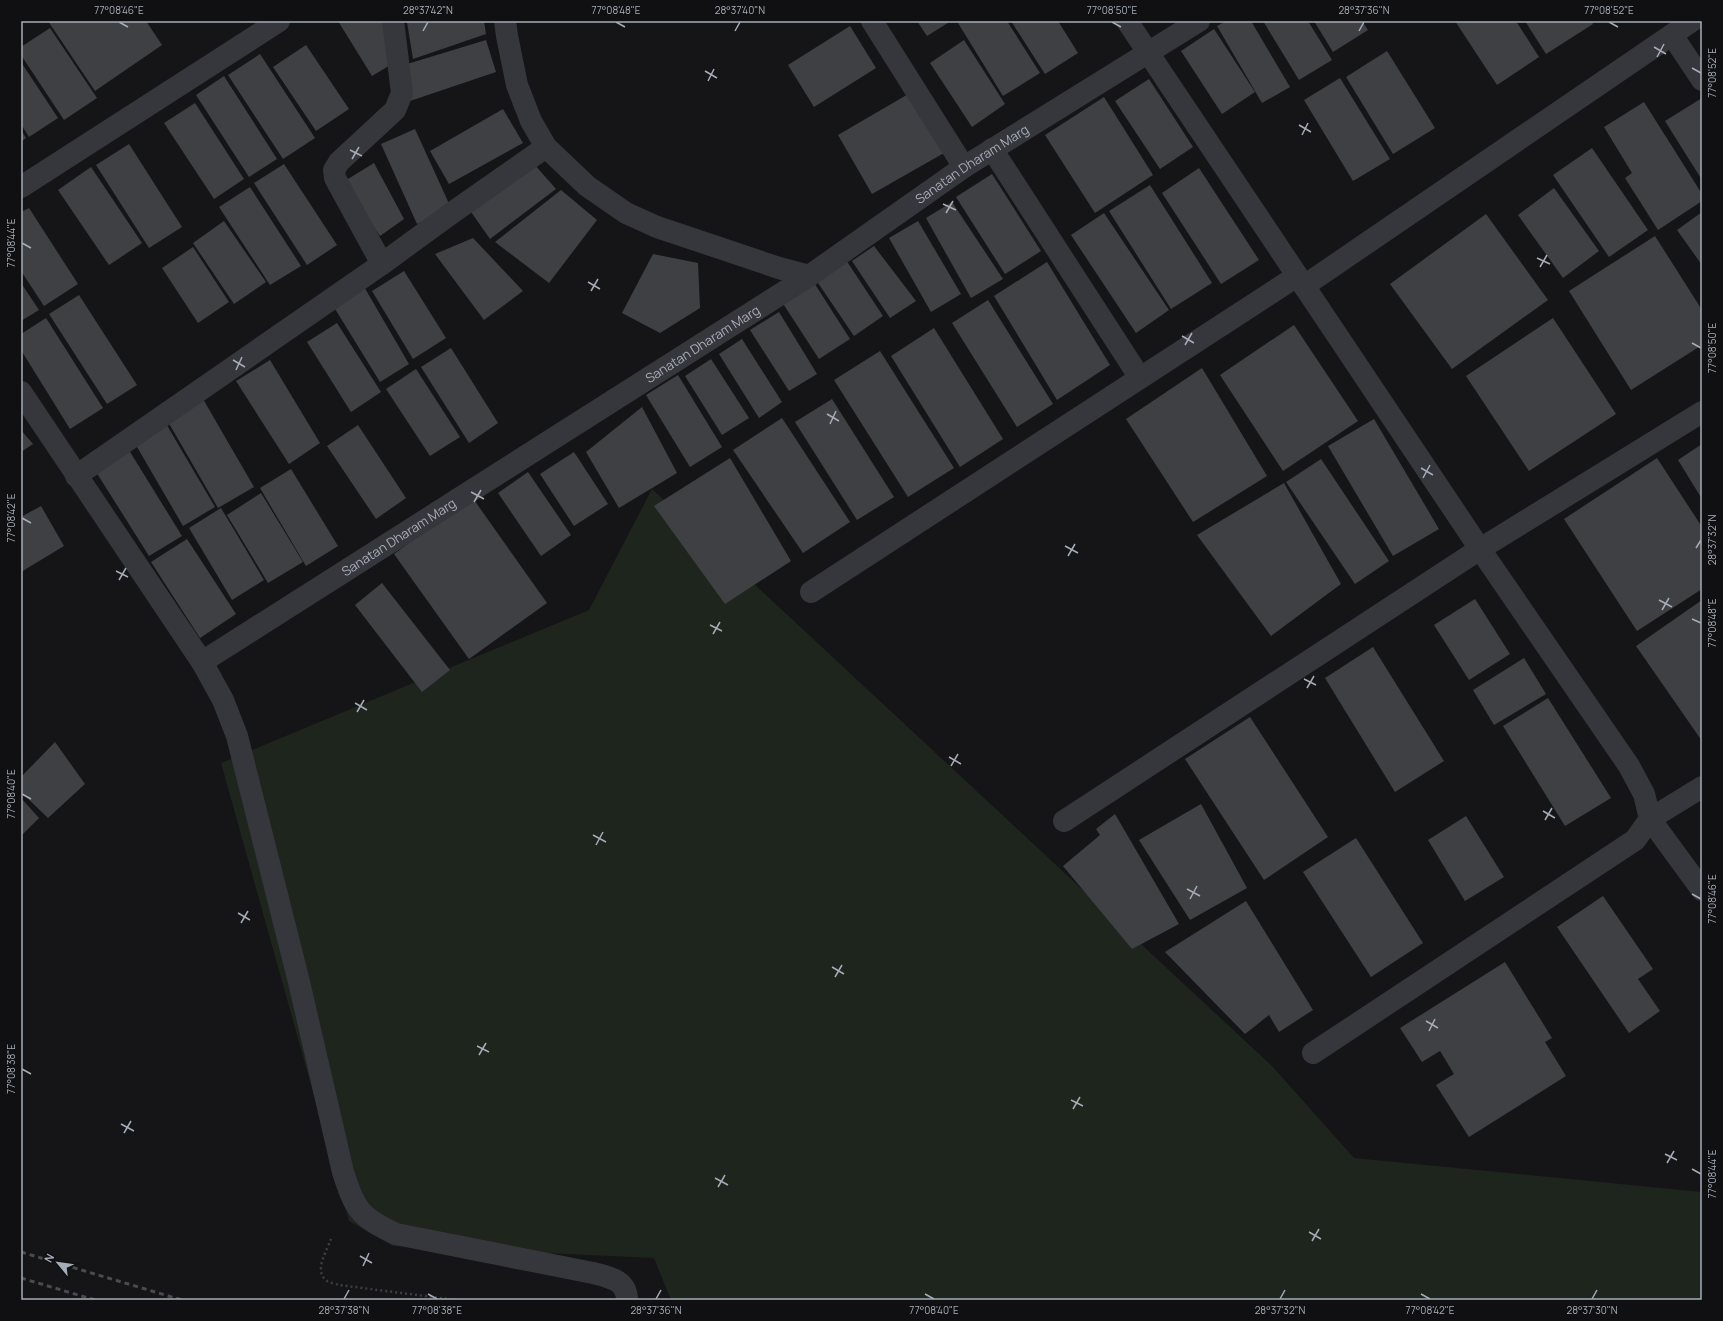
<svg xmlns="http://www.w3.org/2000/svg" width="1723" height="1321" font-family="Manrope,sans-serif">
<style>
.green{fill:#1d251d}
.building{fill:#3f4044}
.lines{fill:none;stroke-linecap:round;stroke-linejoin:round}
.path{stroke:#3b3e43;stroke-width:2.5;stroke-dasharray:2 3;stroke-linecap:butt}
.street{stroke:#36373c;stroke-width:22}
.rail{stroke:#484b51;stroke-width:3;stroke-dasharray:5 4;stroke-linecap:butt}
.ticks{fill:none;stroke:#a6acb8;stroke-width:1.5}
.labels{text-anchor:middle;stroke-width:4;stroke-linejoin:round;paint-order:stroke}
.street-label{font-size:13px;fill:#a6acb8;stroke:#101012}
.neatline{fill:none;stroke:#a6acb8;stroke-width:1.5}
.ticks-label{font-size:10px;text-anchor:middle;fill:#a6acb8}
</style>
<rect width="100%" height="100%" fill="#151517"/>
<polygon class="green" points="652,489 1272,1066 1354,1158 1702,1192 1702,1300 671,1300 654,1258 393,1246 349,1221 221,763 589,610"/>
<g class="building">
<polygon points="48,21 146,21 162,45 95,91"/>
<polygon points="338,21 383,21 392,64 372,76"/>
<polygon points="412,21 484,21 486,34 413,59 407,22"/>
<polygon points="917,21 951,21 927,36"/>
<polygon points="960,21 1007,21 1040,73 1003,96 958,23"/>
<polygon points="1011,21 1058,21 1078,53 1045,74"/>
<polygon points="1226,21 1251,21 1290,87 1262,103 1217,26"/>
<polygon points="1263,21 1308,21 1332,60 1299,80"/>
<polygon points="1314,21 1362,21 1368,30 1333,52"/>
<polygon points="1455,21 1516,21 1539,57 1497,85"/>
<polygon points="1525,21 1591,21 1593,24 1546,54"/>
<polygon points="850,26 876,68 814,107 788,65"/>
<polygon points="50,28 97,98 64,120 21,55 21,47"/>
<polygon points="1214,29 1255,92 1222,114 1181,51"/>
<polygon points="486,40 496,72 410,101 404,65"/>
<polygon points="964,40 1005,104 972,127 930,63"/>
<polygon points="306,45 349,109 316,131 273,67"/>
<polygon points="1387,51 1435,128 1393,154 1346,77"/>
<polygon points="260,54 315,138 283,159 228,75"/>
<polygon points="21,62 58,118 29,137 21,124"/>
<polygon points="224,76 277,159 249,177 196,95"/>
<polygon points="1340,78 1390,159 1353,181 1304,100"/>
<polygon points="1149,79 1193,147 1160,169 1115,101"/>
<polygon points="910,93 944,153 872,194 838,135"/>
<polygon points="1104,97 1153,175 1095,213 1045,135"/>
<polygon points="1702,98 1702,180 1665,121"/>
<polygon points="1644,102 1702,194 1702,201 1658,230 1625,178 1632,173 1604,127"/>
<polygon points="195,103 244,179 214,199 164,123"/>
<polygon points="503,109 523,143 449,184 430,151"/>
<polygon points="415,129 451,208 417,224 381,144"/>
<polygon points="21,130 26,138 21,142"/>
<polygon points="129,144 182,227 149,248 96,165"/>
<polygon points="1592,148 1648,230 1609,257 1553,175"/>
<polygon points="374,163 404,219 380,236 343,182"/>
<polygon points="284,164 337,245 307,265 254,183"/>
<polygon points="534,164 556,189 490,239 469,209"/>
<polygon points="91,167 142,243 109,265 58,190"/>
<polygon points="1199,168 1259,260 1221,284 1162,193"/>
<polygon points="992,174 1041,251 1005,274 956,197"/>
<polygon points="1150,185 1212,283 1171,309 1109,211"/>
<polygon points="250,187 301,266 270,285 219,207"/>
<polygon points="1554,188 1599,251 1563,278 1518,215"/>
<polygon points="561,190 597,220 549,283 495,242"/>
<polygon points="952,202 1003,279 971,298 926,218"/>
<polygon points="29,208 78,284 44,306 21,271 21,212"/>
<polygon points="1702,212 1702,265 1677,230"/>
<polygon points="1104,213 1169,310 1136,333 1071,235"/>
<polygon points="1486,214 1548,300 1452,369 1390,284"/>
<polygon points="224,221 266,282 234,304 193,243"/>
<polygon points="918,221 961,294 931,312 889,238"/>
<polygon points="1655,236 1702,310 1702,345 1631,390 1569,291"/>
<polygon points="473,238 523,291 484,320 435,254"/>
<polygon points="874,246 916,301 890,318 852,261"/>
<polygon points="193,247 229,302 198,323 162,268"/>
<polygon points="653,254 698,263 700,308 660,333 622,313"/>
<polygon points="844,257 883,316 854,336 814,277"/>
<polygon points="1047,262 1110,365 1057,400 994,296"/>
<polygon points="404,271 446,338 413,359 372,291"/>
<polygon points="811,278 850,339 819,359 780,299"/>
<polygon points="21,283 39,310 21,321"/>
<polygon points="363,285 409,364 380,382 332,304"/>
<polygon points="79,295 137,385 107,404 49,314"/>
<polygon points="988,300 1053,404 1017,427 952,323"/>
<polygon points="779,312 817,374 789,391 750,330"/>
<polygon points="46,318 103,408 70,429 21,350 21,334"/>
<polygon points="1553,318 1616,414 1529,471 1466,376"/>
<polygon points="337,323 381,392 351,412 307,342"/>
<polygon points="1294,325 1358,421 1283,471 1220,375"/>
<polygon points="934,328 1003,439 960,467 891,356"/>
<polygon points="742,339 782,402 759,418 719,354"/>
<polygon points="451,348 498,423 469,443 421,367"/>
<polygon points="880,351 954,468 908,497 834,380"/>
<polygon points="711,359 749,418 722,435 685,376"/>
<polygon points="270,360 320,443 289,464 236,381"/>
<polygon points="1202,368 1267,476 1193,522 1126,419"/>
<polygon points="416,369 460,437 430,456 386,389"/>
<polygon points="678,375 722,447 690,467 646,395"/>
<polygon points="203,399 254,487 218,508 167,420"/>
<polygon points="832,399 894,497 857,520 795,422"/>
<polygon points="642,407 677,473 619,508 586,452"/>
<polygon points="782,418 850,522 803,553 733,450"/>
<polygon points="1374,419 1439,529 1393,556 1328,446"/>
<polygon points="165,422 215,507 183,526 133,440"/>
<polygon points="358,425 406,498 376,519 327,446"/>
<polygon points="21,430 33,444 21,452"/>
<polygon points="1702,444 1702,499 1678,460"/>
<polygon points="127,447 182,536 149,556 93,467"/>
<polygon points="574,452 608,504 574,526 540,474"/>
<polygon points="730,458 791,561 725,604 654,506"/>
<polygon points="1657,458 1702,527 1702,589 1637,631 1564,519"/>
<polygon points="1321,459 1389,561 1355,584 1286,482"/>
<polygon points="291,469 338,546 306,566 260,488"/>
<polygon points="528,472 571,535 541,556 498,493"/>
<polygon points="1284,483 1341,584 1271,636 1197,535"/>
<polygon points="261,493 303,562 268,583 227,515"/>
<polygon points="472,497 547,603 469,659 394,554"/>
<polygon points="41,506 64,546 21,572 21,517"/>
<polygon points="221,508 264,580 232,600 189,528"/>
<polygon points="187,539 236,614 200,638 151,562"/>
<polygon points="382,583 450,670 422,692 355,605"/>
<polygon points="1475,599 1510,654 1469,680 1434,625"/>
<polygon points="1702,600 1702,741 1636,646"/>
<polygon points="1373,647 1444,761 1395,792 1325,678"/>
<polygon points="1524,658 1546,694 1494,725 1473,690"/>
<polygon points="1548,698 1611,798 1565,826 1503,726"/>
<polygon points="1250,717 1328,837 1264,880 1185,759"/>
<polygon points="55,742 85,784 48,818 21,792 21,777"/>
<polygon points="21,798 39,818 21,836"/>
<polygon points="1201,804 1247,888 1190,920 1139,840"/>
<polygon points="1115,814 1179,924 1132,949 1063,866 1100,835 1096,829"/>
<polygon points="1466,816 1504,877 1465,901 1428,840"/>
<polygon points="1356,838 1423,943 1371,977 1303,872"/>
<polygon points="1603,896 1653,969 1638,979 1660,1011 1629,1033 1557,927"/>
<polygon points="1246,901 1313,1010 1279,1032 1269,1015 1245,1034 1165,952"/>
<polygon points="1505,962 1552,1038 1545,1042 1566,1076 1469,1137 1436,1085 1454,1074 1440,1051 1422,1062 1400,1028"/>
</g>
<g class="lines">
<path class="path" d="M 331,1239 C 327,1251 313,1271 327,1281 C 330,1283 336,1284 339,1285 L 456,1300"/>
<g class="street">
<polyline points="505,21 507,36 517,85 531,121 546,147 587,186 626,213 657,227 779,268 809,276"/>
<polyline points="872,21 964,167"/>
<polyline points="1127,21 1480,549 1629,766 1644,794 1650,819 1635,840 1313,1053"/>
<polyline points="1672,35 1702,80"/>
<polyline points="992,149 1140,378"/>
<polyline points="21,187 279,21"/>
<polyline points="382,264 335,178 334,170 339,162 395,110 402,93 393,21"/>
<polyline points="1304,286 1692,21"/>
<path d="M 21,392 L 202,662 L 223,700 L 237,736 L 299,982 L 343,1172 C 355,1209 359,1217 396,1234 L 593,1273 C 609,1277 627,1280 627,1300"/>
<polyline points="76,476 382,264 449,215 546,147"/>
<polyline points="811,592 1297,276"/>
<path id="s1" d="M 202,662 L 809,276 L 964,167 L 1199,21"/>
<polyline points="1702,787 1650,819 1702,890"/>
<polyline points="1064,821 1480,549 1702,412"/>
</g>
<g class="rail">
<polyline points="21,1252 182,1300"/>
<polyline points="21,1278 95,1300"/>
</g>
</g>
<path class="ticks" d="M 119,22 L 128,27M 616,22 L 625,27M 1112,22 L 1121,27M 1609,22 L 1618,27M 423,31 L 428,22M 735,31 L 740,22M 1359,31 L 1364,22M 1654,47 L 1666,54M 1657,57 L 1664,44M 1692,68 L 1701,73M 705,71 L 717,78M 708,81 L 714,69M 1299,125 L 1311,132M 1302,135 L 1308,123M 350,150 L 362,156M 352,159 L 359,147M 943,204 L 956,210M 946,213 L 953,201M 22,243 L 31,248M 1537,258 L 1550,264M 1540,267 L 1547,255M 588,282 L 600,289M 591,291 L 598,279M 1182,336 L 1194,343M 1692,343 L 1701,348M 1185,345 L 1192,333M 233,360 L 245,367M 236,370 L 242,357M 827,414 L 839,421M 830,424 L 836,411M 1421,468 L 1433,475M 1423,478 L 1430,465M 471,492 L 484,499M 474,502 L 481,490M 22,518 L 31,523M 1065,546 L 1078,553M 1696,548 L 1701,540M 1068,556 L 1075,544M 116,571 L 128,577M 119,580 L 126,568M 1659,600 L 1672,607M 1662,610 L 1669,598M 1692,619 L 1701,623M 710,625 L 722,631M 713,634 L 720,622M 1304,679 L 1316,685M 1307,688 L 1314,676M 355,703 L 367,710M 357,712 L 364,700M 949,757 L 961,764M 951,766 L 958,754M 22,794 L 31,799M 1543,811 L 1555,818M 1545,820 L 1552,808M 593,835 L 606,842M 596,845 L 603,832M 1187,889 L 1200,896M 1692,894 L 1701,899M 1190,899 L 1197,886M 238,913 L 250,920M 241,923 L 248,911M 832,967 L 844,974M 835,977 L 842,965M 1426,1021 L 1438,1028M 1429,1031 L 1435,1019M 477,1046 L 489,1052M 479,1055 L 486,1043M 22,1069 L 31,1074M 1071,1100 L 1083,1106M 1073,1109 L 1080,1097M 121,1124 L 134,1131M 124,1133 L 131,1121M 1665,1154 L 1677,1160M 1667,1163 L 1674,1151M 1692,1169 L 1701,1174M 715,1178 L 728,1185M 718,1187 L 725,1175M 1309,1232 L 1321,1239M 1312,1241 L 1319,1229M 360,1256 L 372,1263M 363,1266 L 369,1253M 428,1294 L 437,1299M 925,1294 L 934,1299M 1421,1294 L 1430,1299M 344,1299 L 349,1290M 656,1299 L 661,1290M 1280,1299 L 1285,1290M 1592,1299 L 1597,1290"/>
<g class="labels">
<g class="street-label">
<text dy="5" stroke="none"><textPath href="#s1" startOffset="917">Sanatan Dharam Marg</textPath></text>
<text dy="5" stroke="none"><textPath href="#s1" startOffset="593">Sanatan Dharam Marg</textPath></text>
<text dy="5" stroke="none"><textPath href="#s1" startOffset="233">Sanatan Dharam Marg</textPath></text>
</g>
</g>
<rect width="1723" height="1321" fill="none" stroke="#101012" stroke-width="44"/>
<g transform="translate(58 1263) rotate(299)" stroke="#101012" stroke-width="3" paint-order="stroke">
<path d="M0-3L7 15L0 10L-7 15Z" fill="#a6acb8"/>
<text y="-6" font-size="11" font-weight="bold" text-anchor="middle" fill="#a6acb8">N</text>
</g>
<rect x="22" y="22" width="1679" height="1277" class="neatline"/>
<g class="ticks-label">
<text x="119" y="14">77°08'46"E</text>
<text x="428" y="14">28°37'42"N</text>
<text x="616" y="14">77°08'48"E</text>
<text x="740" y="14">28°37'40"N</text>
<text x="1112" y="14">77°08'50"E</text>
<text x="1364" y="14">28°37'36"N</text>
<text x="1609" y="14">77°08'52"E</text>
<text transform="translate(1712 73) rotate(-90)" y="4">77°08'52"E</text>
<text transform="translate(11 243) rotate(-90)" y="4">77°08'44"E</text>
<text transform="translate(1712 348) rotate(-90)" y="4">77°08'50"E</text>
<text transform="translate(11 518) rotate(-90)" y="4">77°08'42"E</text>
<text transform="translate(1712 540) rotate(-90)" y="4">28°37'32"N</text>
<text transform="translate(1712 623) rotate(-90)" y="4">77°08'48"E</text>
<text transform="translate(11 794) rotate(-90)" y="4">77°08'40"E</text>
<text transform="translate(1712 899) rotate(-90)" y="4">77°08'46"E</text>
<text transform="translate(11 1069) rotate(-90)" y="4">77°08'38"E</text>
<text transform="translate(1712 1174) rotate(-90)" y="4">77°08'44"E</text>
<text x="344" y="1314">28°37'38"N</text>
<text x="437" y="1314">77°08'38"E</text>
<text x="656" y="1314">28°37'36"N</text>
<text x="934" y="1314">77°08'40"E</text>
<text x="1280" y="1314">28°37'32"N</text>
<text x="1430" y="1314">77°08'42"E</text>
<text x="1592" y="1314">28°37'30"N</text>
</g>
</svg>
